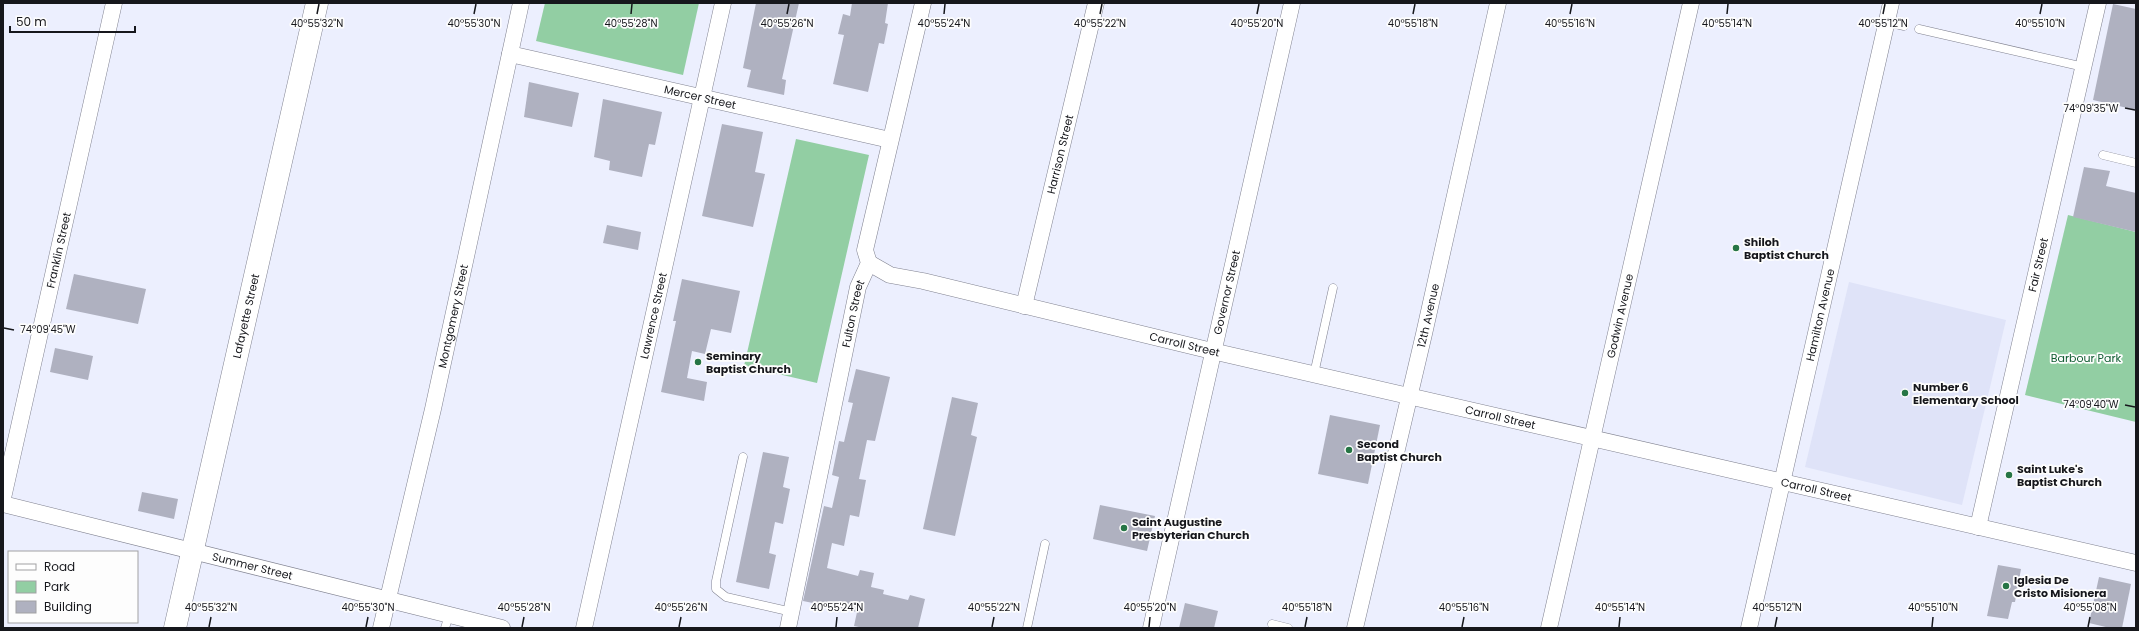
<svg xmlns="http://www.w3.org/2000/svg" width="2139" height="631" font-family="Poppins,sans-serif">
<style>
.built{fill:#dfe3f8}
.park{fill:#92cea3}
.building{fill:#afb1c0}
.lines{fill:none;stroke-linecap:round;stroke-linejoin:round}
.lane-casing{stroke:#808290;stroke-width:9}
.street-casing{stroke:#808290;stroke-width:17}
.secondary-casing{stroke:#808290;stroke-width:23}
.lane{stroke:#fff;stroke-width:8}
.street{stroke:#fff;stroke-width:16}
.secondary{stroke:#fff;stroke-width:22}
.ticks{fill:none;stroke:#16171c;stroke-width:1.5}
.poi-dot{fill:#267545;stroke:#fdfdfd;stroke-width:1.5}
.labels{text-anchor:middle;stroke-width:3.5;stroke-linejoin:round;paint-order:stroke}
.street-label{font-size:11px;fill:#16171c;stroke:#fdfdfd}
.poi-label{font-size:11px;font-weight:bold;fill:#16171c;stroke:#fdfdfd;text-anchor:start}
.park-label{font-size:11px;fill:#0e5b30;stroke:#fdfdfd}
.ticks-label{font-size:10px;text-anchor:middle;fill:#16171c;stroke:#fdfdfd;stroke-width:3.5;stroke-linejoin:round;paint-order:stroke}
</style>
<rect width="100%" height="100%" fill="#eceffe"/>
<polygon class="built" points="1849,282 2006,320 1962,505 1805,467"/>
<g class="park">
<polygon points="545,3 699,3 683,75 536,41"/>
<polygon points="796,139 869,155 817,383 744,366"/>
<polygon points="2068,215 2136,232 2136,422 2025,395"/>
</g>
<g class="building">
<polygon points="756,3 799,3 782,79 786,80 784,95 747,87 751,70 743,68"/>
<polygon points="852,3 888,3 885,23 888,24 884,44 879,43 868,92 833,84 844,35 838,34 843,14 850,16"/>
<polygon points="2113,4 2136,9 2136,110 2093,100"/>
<polygon points="529,82 579,93 572,127 524,117"/>
<polygon points="603,99 662,112 655,145 649,144 642,177 609,170 610,161 594,157"/>
<polygon points="722,124 763,132 755,172 765,174 753,227 702,216"/>
<polygon points="2084,167 2110,171 2106,186 2136,193 2136,232 2073,217"/>
<polygon points="607,225 641,232 638,250 603,243"/>
<polygon points="74,274 146,289 138,324 66,309"/>
<polygon points="682,279 740,291 731,333 711,329 705,354 692,351 687,378 707,382 704,401 661,392 676,321 673,321"/>
<polygon points="55,348 93,356 88,380 50,372"/>
<polygon points="856,369 890,377 875,441 867,440 859,479 866,480 859,517 850,515 844,546 832,543 827,568 858,576 860,570 874,573 871,587 884,590 883,594 908,600 910,595 925,599 918,628 864,628 854,626 857,612 803,601 824,506 832,508 839,477 832,475 839,441 844,442 853,403 848,402"/>
<polygon points="952,397 978,403 971,435 977,437 955,536 923,529"/>
<polygon points="1330,415 1380,425 1368,484 1318,474"/>
<polygon points="763,452 789,457 783,487 790,489 783,524 775,522 769,553 776,555 769,589 736,582"/>
<polygon points="142,492 178,499 174,519 138,511"/>
<polygon points="1100,505 1155,516 1147,551 1093,539"/>
<polygon points="1998,565 2021,569 2015,602 2012,602 2008,619 1987,616"/>
<polygon points="2099,577 2131,584 2122,628 2110,628 2089,623"/>
<polygon points="1185,603 1218,611 1214,628 1179,628"/>
</g>
<g class="lines">
<g class="lane-casing">
<g id="lane">
<polyline points="1887,22 1904,26"/>
<polyline points="1919,29 2084,67"/>
<polyline points="2103,155 2136,163"/>
<polyline points="1314,374 1333,288"/>
<polyline points="743,457 716,581 716,589 726,597 792,612"/>
<polyline points="1272,624 1288,628"/>
<polyline points="445,628 449,615"/>
<polyline points="1027,628 1045,544"/>
</g>
</g>
<g class="street-casing">
<g id="street">
<path id="s1" d="M 510,54 L 890,140"/>
<path id="s2" d="M 869,263 L 890,275 L 923,281 L 1212,351 L 2136,563"/>
<path id="s3" d="M 1024,306 L 1096,3"/>
<path id="s4" d="M 3,498 L 114,3"/>
<path id="s5" d="M 3,504 L 502,628"/>
<path id="s6" d="M 1978,527 L 2098,3"/>
<path id="s7" d="M 381,628 L 433,409 L 521,3"/>
<path id="s8" d="M 584,628 L 723,3"/>
<path id="s9" d="M 788,628 L 858,287 L 869,263 L 865,250 L 923,3"/>
<path id="s10" d="M 1151,628 L 1292,3"/>
<path id="s11" d="M 1355,628 L 1424,334 L 1498,3"/>
<path id="s12" d="M 1549,628 L 1691,3"/>
<path id="s13" d="M 1749,628 L 1891,3"/>
</g>
</g>
<g class="secondary-casing">
<g id="secondary">
<path id="s14" d="M 175,628 L 317,3"/>
</g>
</g>
<use href="#lane" class="lane"/>
<use href="#street" class="street"/>
<use href="#secondary" class="secondary"/>
</g>
<path class="ticks" d="M 317,14 L 319,4M 474,14 L 476,4M 631,14 L 632,4M 787,14 L 789,4M 944,14 L 945,4M 1100,14 L 1102,4M 1257,14 L 1259,4M 1413,14 L 1415,4M 1570,14 L 1572,4M 1727,14 L 1728,4M 1883,14 L 1885,4M 2040,14 L 2042,4M 2125,108 L 2135,110M 4,328 L 14,330M 2125,405 L 2135,407M 209,627 L 211,617M 366,627 L 368,617M 522,627 L 524,617M 679,627 L 681,617M 836,627 L 837,617M 992,627 L 994,617M 1149,627 L 1150,617M 1305,627 L 1307,617M 1462,627 L 1464,617M 1619,627 L 1620,617M 1775,627 L 1777,617M 1932,627 L 1933,617M 2088,627 L 2090,617"/>
<g class="poi-dot">
<circle cx="1736" cy="248" r="4"/>
<circle cx="698" cy="362" r="4"/>
<circle cx="1905" cy="393" r="4"/>
<circle cx="1349" cy="450" r="4"/>
<circle cx="2009" cy="475" r="4"/>
<circle cx="1124" cy="528" r="4"/>
<circle cx="2006" cy="586" r="4"/>
</g>
<g class="labels">
<g class="street-label">
<text dy="4" stroke="none"><textPath href="#s1" startOffset="195">Mercer Street</textPath></text>
<text dy="4" stroke="none"><textPath href="#s3" startOffset="156">Harrison Street</textPath></text>
<text dy="4" stroke="none"><textPath href="#s4" startOffset="254">Franklin Street</textPath></text>
<text dy="4" stroke="none"><textPath href="#s6" startOffset="269">Fair Street</textPath></text>
<text dy="4" stroke="none"><textPath href="#s10" startOffset="344">Governor Street</textPath></text>
<text dy="4" stroke="none"><textPath href="#s9" startOffset="321">Fulton Street</textPath></text>
<text dy="4" stroke="none"><textPath href="#s8" startOffset="320">Lawrence Street</textPath></text>
<text dy="4" stroke="none"><textPath href="#s14" startOffset="320">Lafayette Street</textPath></text>
<text dy="4" stroke="none"><textPath href="#s7" startOffset="320">Montgomery Street</textPath></text>
<text dy="4" stroke="none"><textPath href="#s11" startOffset="321">12th Avenue</textPath></text>
<text dy="4" stroke="none"><textPath href="#s12" startOffset="320">Godwin Avenue</textPath></text>
<text dy="4" stroke="none"><textPath href="#s13" startOffset="321">Hamilton Avenue</textPath></text>
<text dy="4" stroke="none"><textPath href="#s2" startOffset="327">Carroll Street</textPath></text>
<text dy="4" stroke="none"><textPath href="#s2" startOffset="651">Carroll Street</textPath></text>
<text dy="4" stroke="none"><textPath href="#s2" startOffset="975">Carroll Street</textPath></text>
<text dy="4" stroke="none"><textPath href="#s5" startOffset="257">Summer Street</textPath></text>
</g>
<g class="poi-label">
<text x="1744" y="246">Shiloh<tspan x="1744" dy="13">Baptist Church</tspan></text>
<text x="706" y="360">Seminary<tspan x="706" dy="13">Baptist Church</tspan></text>
<text x="1913" y="391">Number 6<tspan x="1913" dy="13">Elementary School</tspan></text>
<text x="1357" y="448">Second<tspan x="1357" dy="13">Baptist Church</tspan></text>
<text x="2017" y="473">Saint Luke's<tspan x="2017" dy="13">Baptist Church</tspan></text>
<text x="1132" y="526">Saint Augustine<tspan x="1132" dy="13">Presbyterian Church</tspan></text>
<text x="2014" y="584">Iglesia De<tspan x="2014" dy="13">Cristo Misionera</tspan></text>
</g>
<g class="park-label">
<text x="2086" y="362">Barbour Park</text>
</g>
</g>
<g class="ticks-label">
<text x="317" y="27">40°55'32"N</text>
<text x="474" y="27">40°55'30"N</text>
<text x="631" y="27">40°55'28"N</text>
<text x="787" y="27">40°55'26"N</text>
<text x="944" y="27">40°55'24"N</text>
<text x="1100" y="27">40°55'22"N</text>
<text x="1257" y="27">40°55'20"N</text>
<text x="1413" y="27">40°55'18"N</text>
<text x="1570" y="27">40°55'16"N</text>
<text x="1727" y="27">40°55'14"N</text>
<text x="1883" y="27">40°55'12"N</text>
<text x="2040" y="27">40°55'10"N</text>
<text x="2091" y="112">74°09'35"W</text>
<text x="48" y="333">74°09'45"W</text>
<text x="2091" y="408">74°09'40"W</text>
<text x="211" y="611">40°55'32"N</text>
<text x="368" y="611">40°55'30"N</text>
<text x="524" y="611">40°55'28"N</text>
<text x="681" y="611">40°55'26"N</text>
<text x="837" y="611">40°55'24"N</text>
<text x="994" y="611">40°55'22"N</text>
<text x="1150" y="611">40°55'20"N</text>
<text x="1307" y="611">40°55'18"N</text>
<text x="1464" y="611">40°55'16"N</text>
<text x="1620" y="611">40°55'14"N</text>
<text x="1777" y="611">40°55'12"N</text>
<text x="1933" y="611">40°55'10"N</text>
<text x="2090" y="611">40°55'08"N</text>
</g>
<rect width="2139" height="631" fill="none" stroke="#16171c" stroke-width="8"/>
<rect x="8" y="551" width="130" height="72" fill="#fdfdfd" stroke="#a1a1a3"/>
<rect x="16" y="564" width="20" height="6" fill="#ffffff" stroke="#a1a1a3"/>
<text x="44" y="571" font-size="12" fill="#16171c">Road</text>
<rect x="16" y="581" width="20" height="12" fill="#92cea3" stroke="#a1a1a3"/>
<text x="44" y="591" font-size="12" fill="#16171c">Park</text>
<rect x="16" y="601" width="20" height="12" fill="#afb1c0" stroke="#a1a1a3"/>
<text x="44" y="611" font-size="12" fill="#16171c">Building</text>
<path d="M10 26v6h125v-6" fill="none" stroke="#16171c" stroke-width="2"/>
<text x="16" y="26" font-size="12" fill="#16171c" stroke="#fdfdfd" stroke-width="3" paint-order="stroke">50 m</text>
</svg>
